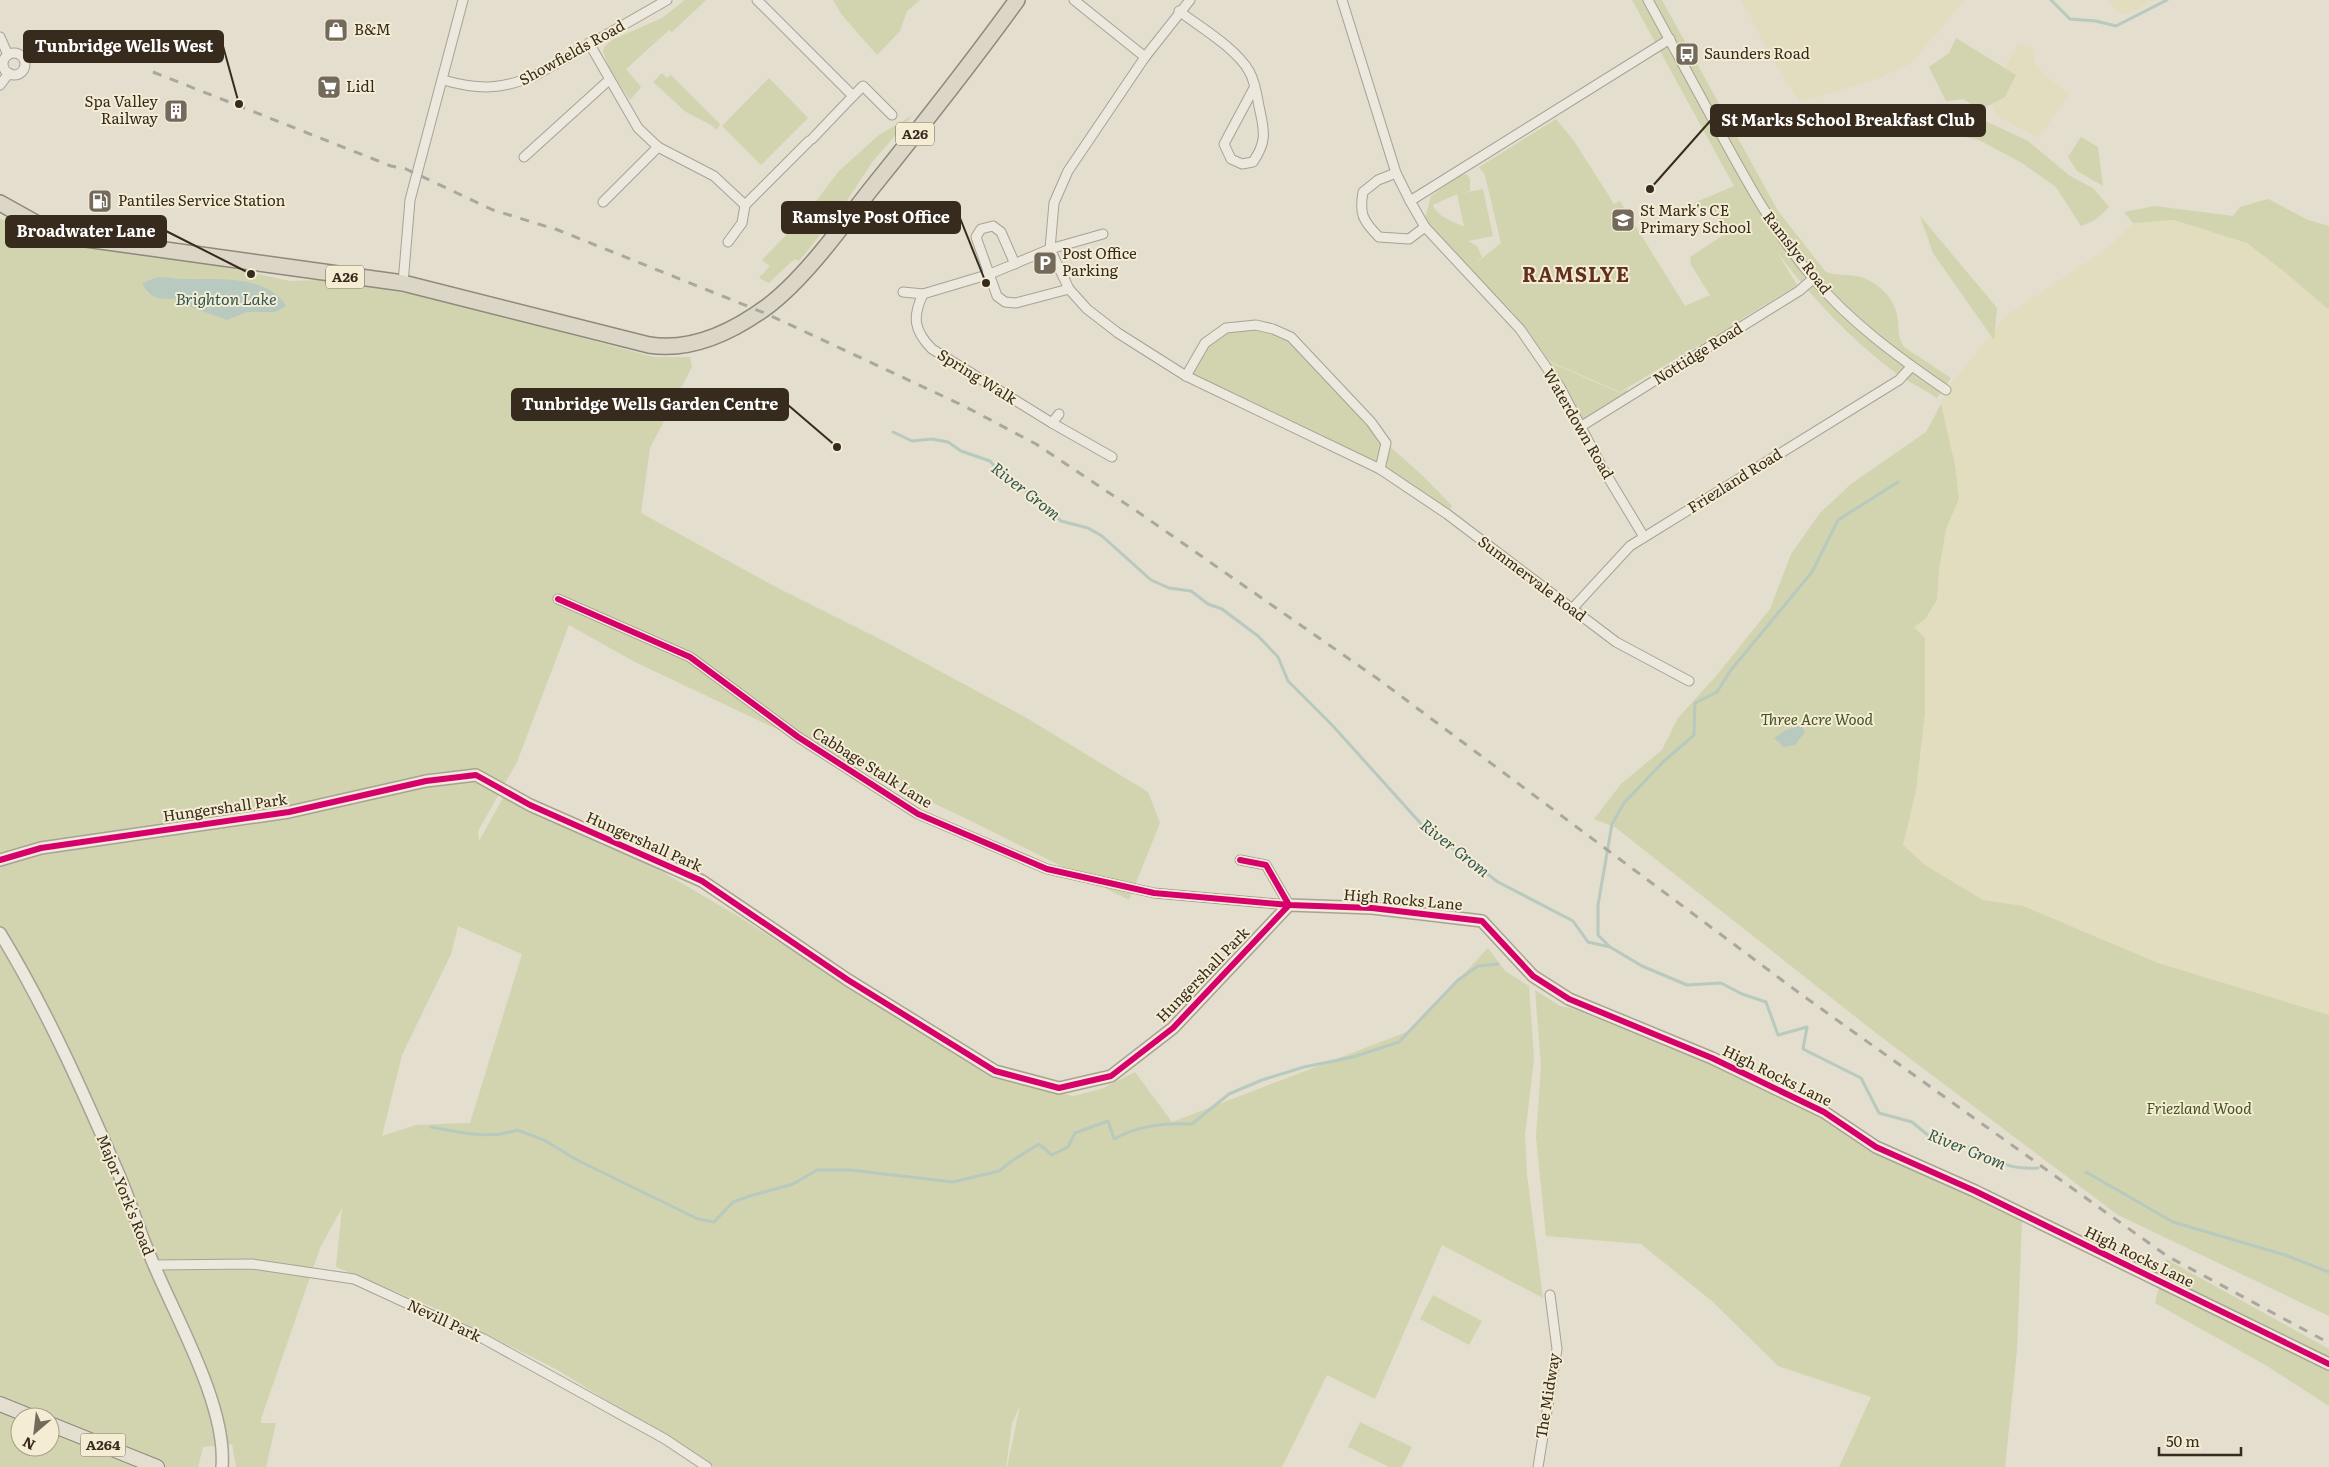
<svg xmlns="http://www.w3.org/2000/svg" width="2329" height="1467" font-family="Literata,serif">
<style>
.farmland{fill:#e2ddbe}
.green{fill:#d1d4af;fill-rule:evenodd}
.water{fill:#b8c9bf}
.lines{fill:none;stroke-linecap:round;stroke-linejoin:round}
.stream{stroke:#b8c9bf;stroke-width:3}
.minor-casing{stroke:#a8a296;stroke-width:11}
.tertiary-casing{stroke:#a8a296;stroke-width:14}
.primary-casing{stroke:#8e887d;stroke-width:16}
.trunk-casing{stroke:#8e887d;stroke-width:18}
.minor{stroke:#ece8de;stroke-width:9}
.tertiary{stroke:#ece8de;stroke-width:11}
.primary{stroke:#e3ded0;stroke-width:14}
.trunk{stroke:#dcd6c7;stroke-width:15}
.rail{stroke:#aba79e;stroke-width:3;stroke-dasharray:9 9;stroke-linecap:butt}
.cycleway-casing{stroke:#f4ecd3;stroke-width:9}
.cycleway{stroke:#d6006c;stroke-width:6}
.labels{text-anchor:middle;stroke-width:4;stroke-linejoin:round;paint-order:stroke}
.shield{fill:#f4ecd3;stroke:#706554;stroke-width:1}
.shield-label{font-size:14px;font-weight:bold;fill:#372b1e}
.poi-label{font-size:15px;fill:#372b1e;stroke:#f4ecd3;text-anchor:start}
.street-label{font-size:15px;fill:#372b1e;stroke:#f4ecd3}
.park-label{font-size:15px;font-style:italic;fill:#465325;stroke:#f4ecd3}
.water-label{font-size:16px;font-style:italic;fill:#2e5655;stroke:#f4ecd3}
.district-label{font-size:20px;font-weight:bold;letter-spacing:1px;fill:#622f1f;stroke:#f4ecd3}
.leader{fill:none;stroke:#372b1e;stroke-width:2}
.callout-dot{fill:#372b1e;stroke:#f4ecd3;stroke-width:2}
.callout{fill:#372b1e;stroke:#372b1e;stroke-width:2}
.callout-label{font-size:16px;text-anchor:middle;font-weight:bold;fill:#fff}
</style>
<rect width="100%" height="100%" fill="#e3decd"/>
<g class="farmland">
<polygon points="1741,0 1965,0 1911,63 1879,78 1800,102 1770,54"/>
<polygon points="2108,0 2153,0 2127,14 2117,12"/>
<polygon points="2018,44 2029,45 2033,49 2035,64 2043,74 2069,94 2039,137 1997,116 1989,96"/>
<polygon points="2174,220 2247,243 2286,273 2329,310 2329,1015 2158,963 2023,906 1983,900 1925,865 1903,845 1916,791 1925,712 1925,638 1914,627 1925,619 1937,600 1939,570 1946,529 1959,499 1955,465 1941,404 1949,386 2006,316 2108,248 2133,223"/>
</g>
<g class="green">
<polygon points="685,0 706,0 672,32 669,30 626,69 641,87 630,100 610,70 603,52 604,47 612,40 662,18"/>
<polygon points="833,0 920,0 907,11 900,31 877,55 842,15"/>
<path d="M 1632,0 L 1662,0 L 1778,211 L 1825,271 C 1835,278 1853,271 1870,281 C 1885,289 1897,304 1898,321 C 1899,331 1898,338 1904,347 L 1951,378 L 1937,398 C 1924,389 1910,383 1897,374 C 1851,340 1811,297 1777,252 L 1797,285 L 1740,320 L 1739,327 L 1704,349 L 1699,345 L 1620,392 L 1549,361 L 1520,321 L 1492,288 L 1520,322 L 1547,361 L 1620,393 L 1627,389 L 1630,394 L 1580,426 L 1544,362 L 1424,223 L 1431,196 L 1459,176 L 1467,174 L 1470,179 L 1470,191 L 1458,194 L 1483,189 L 1493,236 L 1468,241 L 1477,246 L 1482,257 L 1475,264 L 1501,243 L 1485,175 L 1479,167 L 1556,119 L 1574,141 L 1614,204 L 1620,201 L 1685,306 L 1710,295 L 1691,265 L 1690,257 L 1728,232 L 1713,208 L 1701,214 L 1694,203 L 1734,186 ZM 1457,194 L 1464,226 L 1463,226 C 1454,222 1436,216 1433,205 Z"/>
<polygon points="1956,38 2016,75 2005,97 1980,110 1963,99 1946,101 1929,67 1949,53"/>
<polygon points="662,73 667,78 671,75 720,124 717,130 711,125 686,112 653,82"/>
<polygon points="769,78 808,118 761,165 722,126"/>
<polygon points="1962,110 2028,141 2070,176 2093,188 2109,207 2095,220 2081,226 2056,187 2022,163 1979,140 1955,135 1943,120"/>
<polygon points="913,115 873,161 842,208 799,261 796,259 792,261 769,283 759,278 770,266 762,260 803,218 839,171 879,135"/>
<polygon points="2081,137 2098,147 2103,186 2077,171 2068,157"/>
<polygon points="2268,199 2308,220 2329,226 2329,310 2286,273 2247,243 2174,220 2133,223 2124,212 2155,206 2233,216 2240,207"/>
<polygon points="1920,216 1997,308 1994,340 1933,253"/>
<path d="M 0,219 L 46,236 L 101,249 L 210,264 L 290,281 L 321,280 L 425,296 L 654,357 L 690,357 L 692,367 L 650,448 L 641,513 L 774,586 L 880,639 L 1025,717 L 1148,792 L 1160,823 L 1129,900 L 969,820 L 635,662 L 569,625 L 517,762 L 478,831 L 479,841 L 503,798 L 644,861 L 736,915 L 989,1075 L 1073,1096 L 1101,1089 L 1135,1072 L 1172,1122 L 1412,1030 L 1488,948 L 1505,971 L 1529,986 L 1534,1059 L 1525,1135 L 1527,1175 L 1543,1298 L 1442,1245 L 1375,1399 L 1327,1375 L 1282,1467 L 1007,1467 L 1020,1406 L 1012,1423 L 1006,1467 L 715,1467 L 556,1369 L 430,1306 L 336,1267 L 342,1208 L 320,1248 L 261,1419 L 261,1423 L 276,1423 L 266,1467 L 236,1467 L 232,1444 L 203,1447 L 198,1467 L 0,1467 ZM 458,926 L 522,954 L 470,1123 L 416,1125 L 382,1136 L 402,1055 L 451,954 ZM 20,1417 L 50,1417 L 50,1447 L 20,1447 Z"/>
<path d="M 1256,326 L 1289,338 L 1385,442 L 1424,477 L 1452,506 L 1447,513 L 1421,495 L 1188,376 C 1209,338 1211,332 1256,326 Z"/>
<polygon points="1941,404 1955,465 1959,499 1946,529 1939,570 1937,600 1925,619 1914,627 1925,638 1925,712 1916,791 1903,845 1925,865 1983,900 2023,906 2158,963 2329,1015 2329,1316 2118,1215 1876,1033 1615,827 1594,819 1621,784 1662,750 1678,718 1716,676 1770,609 1791,554 1820,513 1851,484 1926,432"/>
<polygon points="1535,990 1560,1006 1571,1008 1709,1064 1819,1117 1864,1147 2022,1220 2017,1350 2005,1467 1839,1467 1871,1397 1778,1366 1713,1302 1641,1244 1546,1236 1536,1137 1541,1066"/>
<polygon points="2166,1259 2329,1349 2329,1406 2267,1366 2155,1303"/>
<polygon points="1433,1295 1482,1321 1469,1345 1420,1319"/>
<polygon points="1360,1422 1412,1447 1402,1467 1389,1467 1348,1447"/>
</g>
<g class="water">
<path d="M 158,277 C 167,277 176,279 185,279 C 215,280 268,274 286,306 L 276,312 L 247,312 L 227,320 L 188,306 L 179,298 C 163,300 150,300 142,283 Z"/>
<polygon points="1801,725 1805,732 1795,745 1784,747 1774,738 1786,730"/>
</g>
<g class="lines">
<g class="stream">
<polyline points="2051,0 2070,19 2096,21 2116,26 2167,0"/>
<path d="M 893,432 L 912,441 L 932,439 L 948,442 L 961,451 L 990,461 L 1001,473 L 1037,499 L 1061,521 L 1088,528 L 1102,536 L 1151,580 L 1169,588 L 1191,591 L 1208,604 L 1222,609 L 1258,636 L 1278,657 L 1288,681 L 1333,726 L 1423,826 L 1498,882 L 1573,921 L 1588,942 L 1610,947 L 1642,966 L 1687,985 L 1721,983 L 1742,994 L 1766,1002 L 1778,1035 L 1807,1027 L 1803,1049 L 1861,1078 L 1879,1113 L 1912,1122 L 1929,1136 L 1936,1134 C 1947,1141 1957,1143 1968,1147 C 1999,1158 2001,1170 2038,1168"/>
<polyline points="1609,946 1598,935 1598,905 1612,824 1624,803 1663,762 1694,735 1695,703 1717,692 1731,670 1812,572 1838,520 1898,482"/>
<path d="M 431,1127 C 460,1132 489,1140 517,1130 L 544,1140 L 577,1160 L 698,1219 L 714,1222 L 733,1202 L 750,1196 L 793,1184 L 817,1170 L 850,1170 L 953,1182 L 999,1171 L 1013,1160 L 1039,1144 L 1052,1155 L 1068,1147 L 1075,1133 L 1108,1121 L 1114,1139 C 1139,1125 1164,1123 1192,1124 L 1229,1094 L 1262,1080 L 1304,1067 L 1353,1057 L 1399,1042 L 1458,980 L 1478,966 L 1498,964"/>
<polyline points="2086,1172 2173,1222 2285,1255 2329,1272"/>
</g>
<g class="minor-casing">
<g id="minor">
<polyline points="757,0 853,96 812,139"/>
<polyline points="1074,0 1145,57"/>
<polyline points="1190,0 1145,57 1068,171 1054,203 1050,249 1069,289 1087,309 1118,333 1186,376 1380,469 1447,514 1616,642 1689,681"/>
<polyline points="1342,0 1396,173 1410,201 1425,227 1520,329 1560,387 1603,469 1644,537"/>
<path d="M 1648,0 C 1671,42 1694,85 1717,127 C 1746,180 1774,232 1813,278 C 1851,323 1898,357 1946,390"/>
<path d="M 1179,11 C 1200,27 1236,48 1249,71 C 1256,83 1257,98 1260,111 C 1265,133 1266,143 1253,162 L 1242,164 L 1231,159 L 1224,144 L 1255,86"/>
<polyline points="0,37 8,55"/>
<polyline points="589,43 638,128 658,147 714,176 745,205 809,141"/>
<circle cx="14" cy="64" r="11"/>
<path d="M 443,80 C 479,90 501,90 536,75 L 667,0"/>
<polyline points="0,85 9,73"/>
<polyline points="853,96 863,86 892,115"/>
<polyline points="524,157 609,80"/>
<path d="M 1396,173 L 1378,180 L 1363,192 C 1359,214 1363,221 1379,237 L 1409,239 L 1425,227"/>
<polyline points="1410,201 1670,39"/>
<polyline points="603,202 658,147"/>
<polyline points="728,242 742,223 745,205"/>
<polyline points="1015,264 1001,232 993,226 981,229 976,237 997,296 1005,302 1016,303 1069,289"/>
<polyline points="403,283 410,200 463,0"/>
<polyline points="903,292 923,294 990,274 1050,249 1103,234"/>
<path d="M 923,294 C 912,317 914,331 932,349 L 1052,423 L 1112,457"/>
<polyline points="1186,376 1205,343 1226,328 1256,325 1273,329 1291,337 1371,422 1386,443 1380,469"/>
<polyline points="1052,423 1059,414"/>
<polyline points="1580,427 1799,291 1814,278"/>
<polyline points="558,599 690,657 798,737 918,814 1047,869 1154,893 1289,905"/>
<polyline points="1572,609 1630,546 1899,380 1911,367"/>
<polyline points="1240,860 1266,865 1289,905"/>
<polyline points="153,1265 252,1264 354,1279 484,1339 665,1439 707,1467"/>
<polyline points="1538,1467 1557,1349 1550,1295"/>
</g>
</g>
<g class="tertiary-casing">
<g id="tertiary">
<polyline points="0,860 41,848 289,812 426,781 476,775 530,805 702,881 848,980 995,1071 1059,1088 1111,1076 1173,1028 1289,905 1372,908 1482,921 1533,976 1569,999 1712,1058 1824,1112 1876,1147 1975,1191 2329,1364"/>
<path d="M 0,933 C 47,1010 84,1094 120,1177 C 132,1206 141,1236 154,1265 C 177,1320 227,1407 222,1467"/>
</g>
</g>
<g class="primary-casing">
<g id="primary">
<polyline points="0,1404 32,1417"/>
<polyline points="50,1424 157,1467"/>
</g>
</g>
<g class="trunk-casing">
<path id="trunk" d="M 0,203 L 36,223 L 86,239 L 403,283 L 649,345 C 692,352 734,331 768,306 C 805,278 842,226 871,189 C 921,127 970,65 1017,0"/>
</g>
<use href="#minor" class="minor"/>
<use href="#tertiary" class="tertiary"/>
<use href="#primary" class="primary"/>
<use href="#trunk" class="trunk"/>
<polyline class="rail" points="153,72 391,166 406,169 493,210 558,230 767,314 964,406 1036,444 1138,512 1378,679 1802,995 2167,1256 2329,1343"/>
<g class="cycleway-casing">
<g id="cycleway">
<polyline points="558,599 690,657 798,737 918,814 1047,869 1154,893 1289,905 1372,908 1482,921 1533,976 1569,999 1712,1058 1824,1112 1876,1147 1975,1191 2329,1364"/>
<polyline points="0,860 41,848 289,812 426,781 476,775 530,805 702,881 848,980 995,1071 1059,1088 1111,1076 1173,1028 1289,905"/>
<polyline points="1240,860 1266,865 1289,905"/>
</g>
</g>
<use href="#cycleway" class="cycleway"/>
</g>
<defs>
<g id="shop-square" transform="scale(1.25)"><rect x="-9" y="-9" width="18" height="18" rx="4" fill="#736a5b" stroke="#f4ecd3"/><path d="M-5-2.5h2.3a2.7 3.5 0 0 1 5.4 0H5L5.5 6h-11ZM-1.5-2.5h3a1.5 2.3 0 0 0-3 0Z" fill="#fff"/></g>
<g id="bus-square" transform="scale(1.25)"><rect x="-9" y="-9" width="18" height="18" rx="4" fill="#736a5b" stroke="#f4ecd3"/><path d="M-5-6H5V4H4V6H2V4H-2V6H-4V4H-5ZM-3.5-4V0h7V-4ZM-3.5 1.2v1.5H-2V1.2ZM2 1.2v1.5H3.5V1.2Z" fill="#fff"/></g>
<g id="supermarket-square" transform="scale(1.25)"><rect x="-9" y="-9" width="18" height="18" rx="4" fill="#736a5b" stroke="#f4ecd3"/><path d="M-6-5.5h2.5l.6 2H6L4.5 2H-2.5L-4.4-4H-6ZM-1.5 3.2a1.3 1.3 0 1 0 .1 0ZM3 3.2a1.3 1.3 0 1 0 .1 0Z" fill="#fff"/></g>
<g id="building-square" transform="scale(1.25)"><rect x="-9" y="-9" width="18" height="18" rx="4" fill="#736a5b" stroke="#f4ecd3"/><path d="M-4-6H4V6H1V3H-1V6H-4ZM-2.5-4.3h1.7v1.8h-1.7ZM.8-4.3h1.7v1.8H.8ZM-2.5-1h1.7V.8h-1.7ZM.8-1h1.7V.8H.8Z" fill="#fff"/></g>
<g id="fuel-square" transform="scale(1.25)"><rect x="-9" y="-9" width="18" height="18" rx="4" fill="#736a5b" stroke="#f4ecd3"/><path d="M-5.5-6h7V0h2V4h1.3V-2.5L3-4.5l.8-.8L6-3V5H2.5V1h-1V6h-7ZM-4.2-4.7v3.2H.2V-4.7Z" fill="#fff"/></g>
<g id="school-square" transform="scale(1.25)"><rect x="-9" y="-9" width="18" height="18" rx="4" fill="#736a5b" stroke="#f4ecd3"/><path d="M0-5L7-2L0 1L-7-2ZM-4 1L0 2.5L4 1V4Q0 6-4 4Z" fill="#fff"/></g>
<g id="parking-square" transform="scale(1.25)"><rect x="-9" y="-9" width="18" height="18" rx="4" fill="#736a5b" stroke="#f4ecd3"/><path d="M-3.5-5.5H1a3.5 3.5 0 0 1 0 7H-1V5.5H-3.5ZM-1-3.4V-.6H.8a1.4 1.4 0 0 0 0-2.8Z" fill="#fff"/></g>
</defs>
<g fill-rule="evenodd">
<use href="#shop-square" x="336" y="30"/>
<use href="#bus-square" x="1687" y="54"/>
<use href="#supermarket-square" x="329" y="87"/>
<use href="#building-square" x="176" y="111"/>
<use href="#fuel-square" x="100" y="201"/>
<use href="#school-square" x="1623" y="220"/>
<use href="#parking-square" x="1045" y="263"/>
</g>
<g class="labels">
<g class="shield">
<rect x="896" y="122.5" width="38" height="23" rx="4"/>
<rect x="326" y="265.5" width="38" height="23" rx="4"/>
<rect x="80.5" y="1433.5" width="45" height="23" rx="4"/>
</g>
<g class="shield-label">
<text x="915" y="139">A26</text>
<text x="345" y="282">A26</text>
<text x="103" y="1450">A264</text>
</g>
<g class="poi-label">
<text x="354" y="35">B&amp;M</text>
<text x="1704" y="59">Saunders Road</text>
<text x="346" y="92">Lidl</text>
<text x="158" y="107" text-anchor="end">Spa Valley<tspan x="158" dy="17">Railway</tspan></text>
<text x="118" y="206">Pantiles Service Station</text>
<text x="1640" y="216">St Mark's CE<tspan x="1640" dy="17">Primary School</tspan></text>
<text x="1062" y="259">Post Office<tspan x="1062" dy="17">Parking</tspan></text>
</g>
<g class="street-label">
<text transform="translate(572 53) rotate(-29)" y="5">Showfields Road</text>
<text transform="translate(1797 253) rotate(52)" y="5">Ramslye Road</text>
<text transform="translate(1698 354) rotate(-32)" y="5">Nottidge Road</text>
<text transform="translate(977 377) rotate(32)" y="5">Spring Walk</text>
<text transform="translate(1578 424) rotate(60)" y="5">Waterdown Road</text>
<text transform="translate(1735 481) rotate(-32)" y="5">Friezland Road</text>
<text transform="translate(1532 579) rotate(37)" y="5">Summervale Road</text>
<text transform="translate(872 768) rotate(32)" y="5">Cabbage Stalk Lane</text>
<text transform="translate(225 808) rotate(-8)" y="5">Hungershall Park</text>
<text transform="translate(644 842) rotate(24)" y="5">Hungershall Park</text>
<text transform="translate(1403 900) rotate(5)" y="5">High Rocks Lane</text>
<text transform="translate(1203 975) rotate(-46)" y="5">Hungershall Park</text>
<text transform="translate(1777 1076) rotate(26)" y="5">High Rocks Lane</text>
<text transform="translate(125 1195) rotate(68)" y="5">Major York's Road</text>
<text transform="translate(2139 1257) rotate(26)" y="5">High Rocks Lane</text>
<text transform="translate(444 1321) rotate(25)" y="5">Nevill Park</text>
<text transform="translate(1548 1396) rotate(-81)" y="5">The Midway</text>
</g>
<g class="park-label">
<text x="1817" y="725">Three Acre Wood</text>
<text x="2199" y="1114">Friezland Wood</text>
</g>
<g class="water-label">
<text x="226" y="305">Brighton Lake</text>
<text transform="translate(1026 491) rotate(38)" y="6">River Grom</text>
<text transform="translate(1455 848) rotate(38)" y="6">River Grom</text>
<text transform="translate(1967 1149) rotate(22)" y="6">River Grom</text>
</g>
<g class="district-label">
<text x="1576" y="282">RAMSLYE</text>
</g>
</g>
<path class="leader" d="M239 104L223 46M1650 189L1711 120M986 283L960 218M251 274L166 231M837 447L788 405"/>
<g class="callout-dot">
<circle cx="239" cy="104" r="5"/>
<circle cx="1650" cy="189" r="5"/>
<circle cx="986" cy="283" r="5"/>
<circle cx="251" cy="274" r="5"/>
<circle cx="837" cy="447" r="5"/>
</g>
<g class="callout">
<rect x="24" y="31" width="199" height="31" rx="5"/>
<rect x="1711" y="105" width="274" height="31" rx="5"/>
<rect x="782" y="202" width="178" height="31" rx="5"/>
<rect x="6" y="216" width="160" height="31" rx="5"/>
<rect x="512" y="389" width="276" height="31" rx="5"/>
</g>
<g class="callout-label">
<text x="124" y="52">Tunbridge Wells West</text>
<text x="1848" y="126">St Marks School Breakfast Club</text>
<text x="871" y="223">Ramslye Post Office</text>
<text x="86" y="237">Broadwater Lane</text>
<text x="650" y="410">Tunbridge Wells Garden Centre</text>
</g>
<g transform="translate(35 1432) rotate(208)"><circle r="24" fill="#f4ecd3" stroke="#a89f8b"/>
<path d="M0-4L9 19L0 12L-9 19Z" fill="#736a5b"/>
<text y="-8" font-size="14" font-weight="bold" text-anchor="middle" fill="#372b1e">N</text>
</g>
<path d="M2159 1447v8h82v-8" fill="none" stroke="#372b1e" stroke-width="2.5"/>
<text x="2166" y="1447" font-size="15" fill="#372b1e" stroke="#f4ecd3" stroke-width="4" paint-order="stroke">50 m</text>
</svg>
